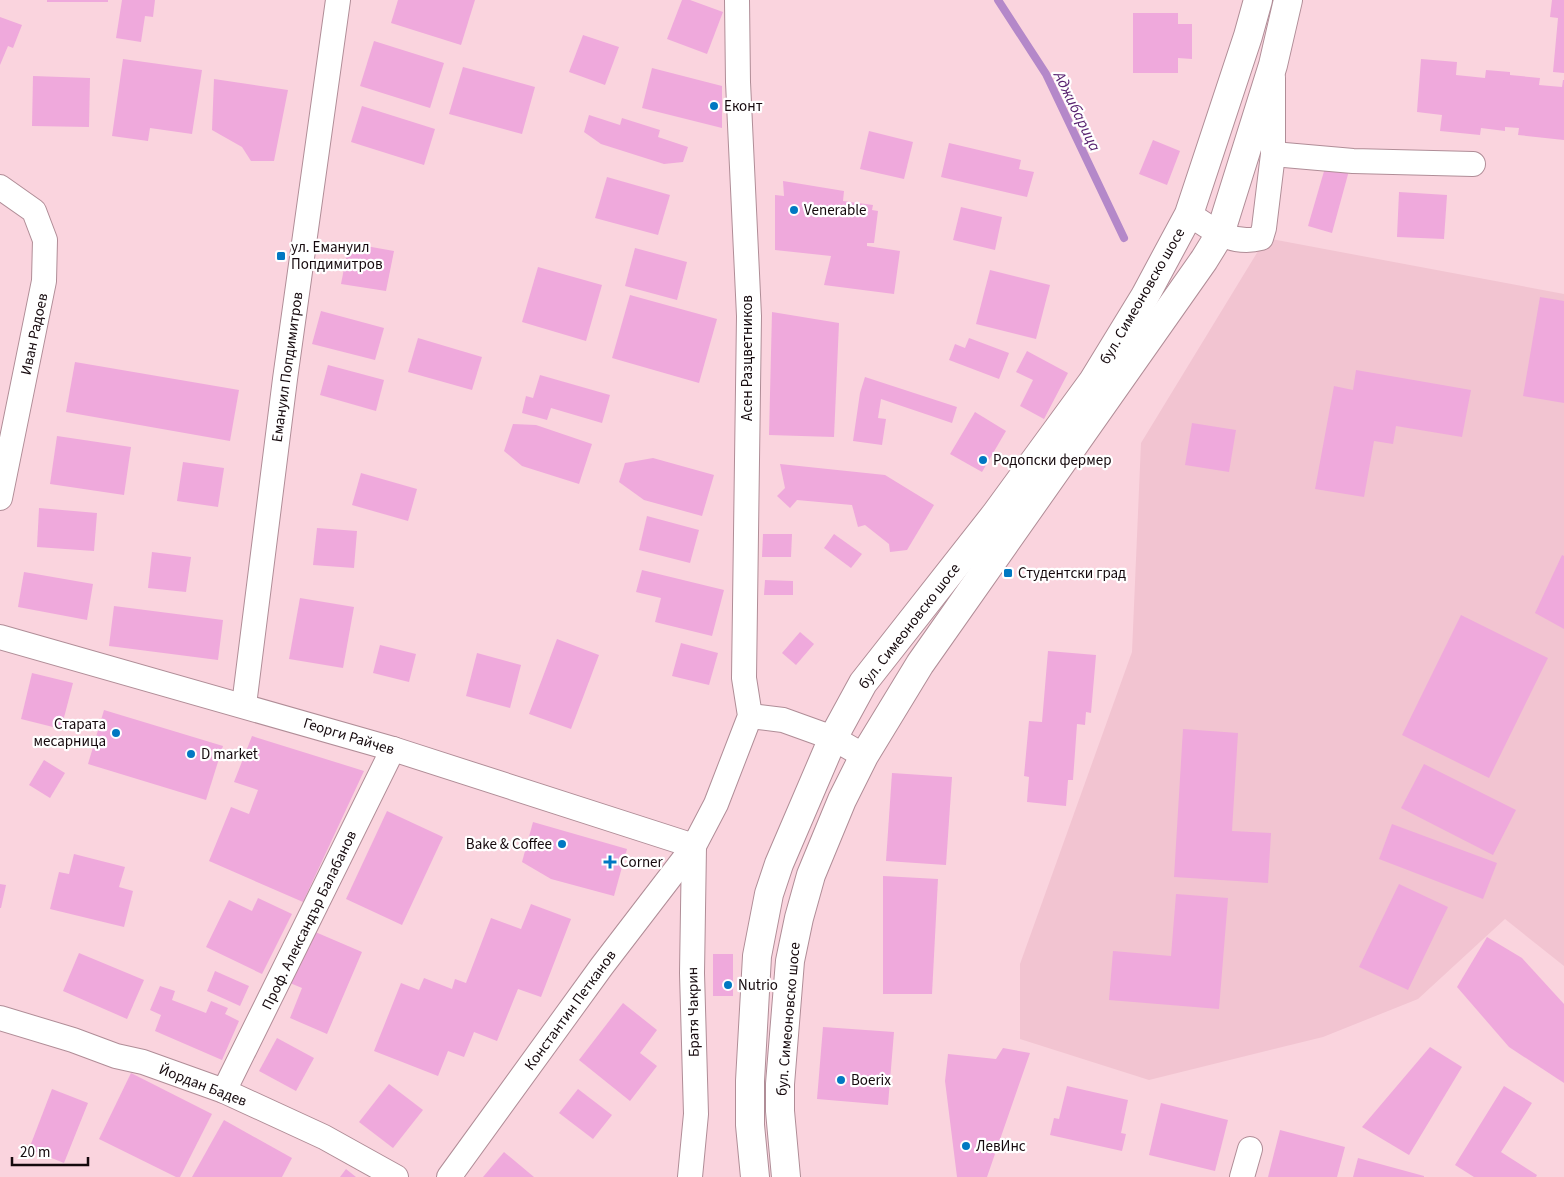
<svg xmlns="http://www.w3.org/2000/svg" width="1564" height="1177" font-family="'Source Sans 3',sans-serif">
<style>
.built{fill:#f2c4d1}
.lines{fill:none;stroke-linecap:round;stroke-linejoin:round}
.stream{stroke:#b488c9;stroke-width:8}
.building{fill:#efa9dc}
.minor-casing{stroke:#b08d97;stroke-width:26}
.secondary-casing{stroke:#b08d97;stroke-width:30}
.minor{stroke:#fff;stroke-width:24}
.secondary{stroke:#fff;stroke-width:28}
.poi-dot{fill:#0178c2;stroke:#fff;stroke-width:2}
.labels{text-anchor:middle;stroke-width:4.5;stroke-linejoin:round;paint-order:stroke}
.poi-label{font-size:15px;fill:#15090d;stroke:#fff;text-anchor:start}
.street-label{font-size:15px;fill:#15090d;stroke:#fff}
.water-label{font-size:16px;font-style:italic;fill:#592370;stroke:#fff}
</style>
<rect width="100%" height="100%" fill="#fad4de"/>
<polygon class="built" points="1266,238 1564,294 1564,966 1505,919 1418,999 1323,1037 1149,1080 1020,1039 1020,964 1132,652 1141,443"/>
<g class="lines">
<polyline class="stream" points="998,0 1046,74 1124,238"/>
</g>
<g class="building">
<rect x="47" y="0" width="61" height="2"/>
<polygon points="122,0 155,0 153,17 145,16 141,42 116,38"/>
<polygon points="398,0 475,0 461,45 391,23"/>
<polygon points="682,0 690,0 723,12 707,54 667,39"/>
<polygon points="1552,0 1564,0 1564,73 1553,72 1558,18 1550,17"/>
<polygon points="1133,13 1178,13 1178,24 1192,24 1192,59 1178,58 1178,73 1133,73"/>
<polygon points="0,17 22,25 13,48 8,46 0,65"/>
<polygon points="583,35 619,47 605,85 569,72"/>
<polygon points="374,41 444,63 430,108 360,86"/>
<polygon points="123,59 202,70 192,134 150,128 148,141 112,136"/>
<polygon points="1421,59 1457,62 1456,75 1485,78 1486,70 1510,72 1510,75 1540,78 1539,85 1562,87 1563,80 1564,80 1564,140 1518,135 1519,128 1505,127 1505,131 1481,128 1480,135 1440,131 1442,115 1417,112"/>
<polygon points="463,67 535,87 522,134 449,114"/>
<polygon points="652,68 722,86 722,128 642,108"/>
<polygon points="33,76 90,78 89,127 32,126"/>
<polygon points="214,79 288,90 274,161 251,161 242,147 212,130"/>
<polygon points="362,106 435,129 424,165 351,142"/>
<polygon points="589,115 620,125 622,118 660,130 658,137 688,147 683,162 664,164 601,144 584,132"/>
<polygon points="869,131 913,142 904,179 860,169"/>
<polygon points="1153,140 1180,151 1167,185 1139,174"/>
<polygon points="949,143 1021,160 1019,169 1034,172 1027,197 941,177"/>
<polygon points="1327,161 1350,167 1332,233 1308,226"/>
<polygon points="607,177 670,195 658,235 595,218"/>
<polygon points="783,181 844,191 843,201 873,205 872,210 878,211 874,243 867,243 867,246 900,251 894,294 824,285 831,256 775,250 775,195 784,196"/>
<polygon points="1399,192 1447,195 1444,239 1397,237"/>
<polygon points="961,207 1002,217 995,250 953,240"/>
<polygon points="349,243 394,251 386,291 341,284"/>
<polygon points="635,248 687,262 677,300 625,286"/>
<polygon points="538,267 602,285 586,341 522,322"/>
<polygon points="990,270 1050,285 1036,339 976,324"/>
<polygon points="630,295 717,319 699,383 612,358"/>
<polygon points="1540,297 1564,301 1564,403 1523,396"/>
<polygon points="321,311 384,328 375,360 312,344"/>
<polygon points="772,312 839,323 834,437 769,435"/>
<polygon points="418,338 482,357 472,390 408,372"/>
<polygon points="969,338 1009,353 999,379 949,360 955,344 965,348"/>
<polygon points="1027,351 1068,373 1044,419 1020,406 1033,380 1016,372"/>
<polygon points="75,362 239,390 230,441 66,412"/>
<polygon points="328,365 384,380 376,411 320,395"/>
<polygon points="1356,370 1471,390 1462,437 1396,426 1393,444 1374,441 1364,497 1315,489 1334,386 1353,390"/>
<polygon points="540,375 610,395 602,423 551,408 547,420 522,413 526,396 533,398"/>
<polygon points="865,377 957,407 952,423 881,399 878,418 886,419 882,445 853,441 860,393"/>
<polygon points="975,412 1006,431 982,472 950,454"/>
<polygon points="1192,423 1236,430 1229,472 1185,465"/>
<polygon points="513,424 536,425 592,444 579,484 522,466 504,451"/>
<polygon points="57,436 131,447 124,495 50,484"/>
<polygon points="653,458 714,475 702,516 644,500 619,482 625,463"/>
<polygon points="183,462 224,468 218,507 177,501"/>
<polygon points="780,464 885,475 934,505 907,550 890,552 889,544 865,525 858,527 852,505 797,500 790,508 777,496 785,488"/>
<polygon points="361,473 417,489 408,521 352,505"/>
<polygon points="39,508 97,513 94,551 37,547"/>
<polygon points="647,516 699,530 690,563 639,550"/>
<polygon points="317,528 357,531 354,568 313,565"/>
<polygon points="763,534 792,534 791,557 762,557"/>
<polygon points="834,534 862,554 851,568 824,548"/>
<polygon points="152,552 191,557 186,592 148,588"/>
<polygon points="1562,555 1564,556 1564,629 1535,613"/>
<polygon points="642,570 724,590 712,636 655,622 661,598 636,592"/>
<polygon points="24,572 93,584 87,620 18,607"/>
<polygon points="765,580 793,581 793,595 764,595"/>
<polygon points="300,598 354,607 343,668 289,659"/>
<polygon points="114,606 223,620 218,660 109,646"/>
<polygon points="1461,615 1548,658 1489,778 1402,735"/>
<polygon points="800,632 814,644 796,665 782,653"/>
<polygon points="557,639 599,655 571,729 529,714"/>
<polygon points="681,643 718,653 709,685 672,676"/>
<polygon points="380,645 416,654 409,682 373,673"/>
<polygon points="1048,651 1096,655 1091,713 1086,712 1085,725 1077,724 1073,780 1068,780 1066,806 1027,802 1029,777 1024,776 1029,721 1042,722"/>
<polygon points="477,653 521,665 510,708 466,696"/>
<polygon points="32,673 73,683 61,729 21,719"/>
<polygon points="104,710 223,746 206,800 88,764"/>
<polygon points="1183,729 1238,733 1232,831 1271,833 1268,883 1174,877"/>
<polygon points="252,736 364,771 303,902 209,861 231,807 249,814 258,790 234,782"/>
<polygon points="44,760 65,773 50,798 29,785"/>
<polygon points="1424,764 1516,810 1493,855 1401,808"/>
<polygon points="892,773 952,777 946,865 886,861"/>
<polygon points="387,811 443,837 402,925 346,899"/>
<polygon points="533,822 627,849 614,896 551,879 522,862"/>
<polygon points="1392,824 1497,863 1483,899 1379,859"/>
<polygon points="74,854 125,867 119,887 133,891 124,927 50,909 59,872 69,874"/>
<polygon points="883,876 938,879 932,994 883,994"/>
<polygon points="0,884 6,885 1,908 0,908"/>
<polygon points="1399,884 1448,907 1408,990 1359,967"/>
<polygon points="1176,894 1228,898 1219,1009 1109,1000 1113,951 1171,956"/>
<polygon points="258,898 292,914 262,974 206,947 229,900 252,911"/>
<polygon points="531,904 571,919 541,997 518,989 497,1041 474,1032 464,1057 448,1051 438,1076 374,1051 401,983 419,990 424,978 452,989 455,979 466,983 491,918 521,929"/>
<polygon points="313,931 362,952 327,1034 290,1018 302,988 290,983"/>
<polygon points="1487,937 1522,958 1564,1004 1564,1083 1509,1047 1457,987"/>
<polygon points="79,953 144,980 127,1019 63,991"/>
<rect x="713" y="954" width="20" height="42"/>
<polygon points="215,971 249,986 240,1006 207,991"/>
<polygon points="160,986 175,991 172,1000 206,1013 211,1001 228,1008 225,1014 239,1021 222,1060 155,1031 161,1015 150,1010"/>
<polygon points="623,1003 657,1030 640,1053 657,1066 630,1101 579,1060"/>
<polygon points="823,1027 894,1032 888,1105 817,1099"/>
<polygon points="277,1038 314,1058 296,1091 259,1071"/>
<polygon points="1430,1047 1462,1067 1409,1155 1362,1127"/>
<polygon points="1003,1048 1030,1053 987,1177 957,1177 945,1081 948,1054 996,1059"/>
<polygon points="131,1073 212,1114 180,1177 176,1177 99,1139"/>
<polygon points="389,1084 423,1110 393,1148 359,1122"/>
<polygon points="1067,1086 1128,1100 1121,1133 1126,1134 1122,1151 1050,1135 1054,1118 1059,1119"/>
<polygon points="1504,1086 1532,1103 1501,1152 1537,1175 1536,1177 1474,1177 1455,1165"/>
<polygon points="52,1089 88,1103 64,1163 29,1149"/>
<polygon points="578,1089 612,1115 593,1139 559,1113"/>
<polygon points="1161,1103 1228,1120 1215,1171 1149,1155"/>
<polygon points="224,1120 292,1158 282,1177 192,1177"/>
<polygon points="1280,1130 1345,1147 1337,1177 1268,1177"/>
<polygon points="504,1152 534,1177 483,1177"/>
<polygon points="1358,1158 1424,1176 1424,1177 1353,1177"/>
<polygon points="346,1169 356,1177 340,1177"/>
</g>
<g class="lines">
<g class="minor-casing">
<g id="minor">
<polyline points="1273,154 1353,161 1473,164"/>
<polyline points="0,187 34,211 45,240 44,281 0,498"/>
<path d="M 1189,214 C 1212,229 1232,246 1261,238 L 1264,228 L 1273,154 L 1273,78"/>
<polyline points="0,637 393,749 694,846"/>
<polyline points="244,705 285,379 338,0"/>
<polyline points="750,716 783,720 833,738 864,756"/>
<polyline points="0,1018 73,1040 116,1056 143,1062 224,1091 324,1137 396,1177"/>
<polyline points="224,1091 393,749"/>
<polyline points="449,1177 602,966 694,846 716,804 750,716 744,678 749,316 738,82 737,0"/>
<polyline points="690,1177 696,1114 692,973 694,846"/>
<polyline points="1242,1177 1250,1149"/>
</g>
</g>
<g class="secondary-casing">
<g id="secondary">
<polyline points="755,1177 750,1125 750,1081 757,956 769,894 779,864 833,738 863,683 995,515 1093,381 1145,296 1189,214 1248,36 1258,0"/>
<polyline points="786,1177 780,1111 780,1084 790,961 799,918 811,875 842,800 864,756 920,664 1204,260 1220,234 1273,65 1288,0"/>
</g>
</g>
<use href="#minor" class="minor"/>
<use href="#secondary" class="secondary"/>
</g>
<g class="poi-dot">
<circle cx="714" cy="106" r="5"/>
<circle cx="794" cy="210" r="5"/>
<rect x="276" y="251" width="10" height="10" rx="2.5"/>
<circle cx="983" cy="460" r="5"/>
<rect x="1003" y="568" width="10" height="10" rx="2.5"/>
<circle cx="116" cy="733" r="5"/>
<circle cx="191" cy="754" r="5"/>
<circle cx="562" cy="844" r="5"/>
<path d="M607.5 854.5h5v5h5v5h-5v5h-5v-5h-5v-5h5z"/>
<circle cx="728" cy="985" r="5"/>
<circle cx="841" cy="1080" r="5"/>
<circle cx="966" cy="1146" r="5"/>
</g>
<g class="labels">
<g class="poi-label">
<text x="724" y="111">Еконт</text>
<text x="804" y="215">Venerable</text>
<text x="291" y="252">ул. Емануил<tspan x="291" dy="17">Попдимитров</tspan></text>
<text x="993" y="465">Родопски фермер</text>
<text x="1018" y="578">Студентски град</text>
<text x="106" y="729" text-anchor="end">Старата<tspan x="106" dy="17">месарница</tspan></text>
<text x="201" y="759">D market</text>
<text x="552" y="849" text-anchor="end">Bake &amp; Coffee</text>
<text x="620" y="867">Corner</text>
<text x="738" y="990">Nutrio</text>
<text x="851" y="1085">Boerix</text>
<text x="976" y="1151">ЛевИнс</text>
</g>
<g class="street-label">
<text transform="translate(1142 296) rotate(-60)" y="5">бул. Симеоновско шосе</text>
<text transform="translate(34 334) rotate(-78)" y="5">Иван Радоев</text>
<text transform="translate(747 358) rotate(-90)" y="5">Асен Разцветников</text>
<text transform="translate(287 367) rotate(-82)" y="5">Емануил Попдимитров</text>
<text transform="translate(909 626) rotate(-52)" y="5">бул. Симеоновско шосе</text>
<text transform="translate(349 736) rotate(17)" y="5">Георги Райчев</text>
<text transform="translate(309 920) rotate(-64)" y="5">Проф. Александър Балабанов</text>
<text transform="translate(570 1010) rotate(-54)" y="5">Константин Петканов</text>
<text transform="translate(693 1012) rotate(-91)" y="5">Братя Чакрин</text>
<text transform="translate(788 1019) rotate(-85)" y="5">бул. Симеоновско шосе</text>
<text transform="translate(203 1085) rotate(21)" y="5">Йордан Бадев</text>
</g>
<g class="water-label">
<text transform="translate(1078 111) rotate(64)" y="6">Аджибарица</text>
</g>
</g>
<path d="M12 1157v8h76v-8" fill="none" stroke="#15090d" stroke-width="2.5"/>
<text x="20" y="1157" font-size="15" fill="#15090d" stroke="#ffffff" stroke-width="4" paint-order="stroke">20 m</text>
</svg>
